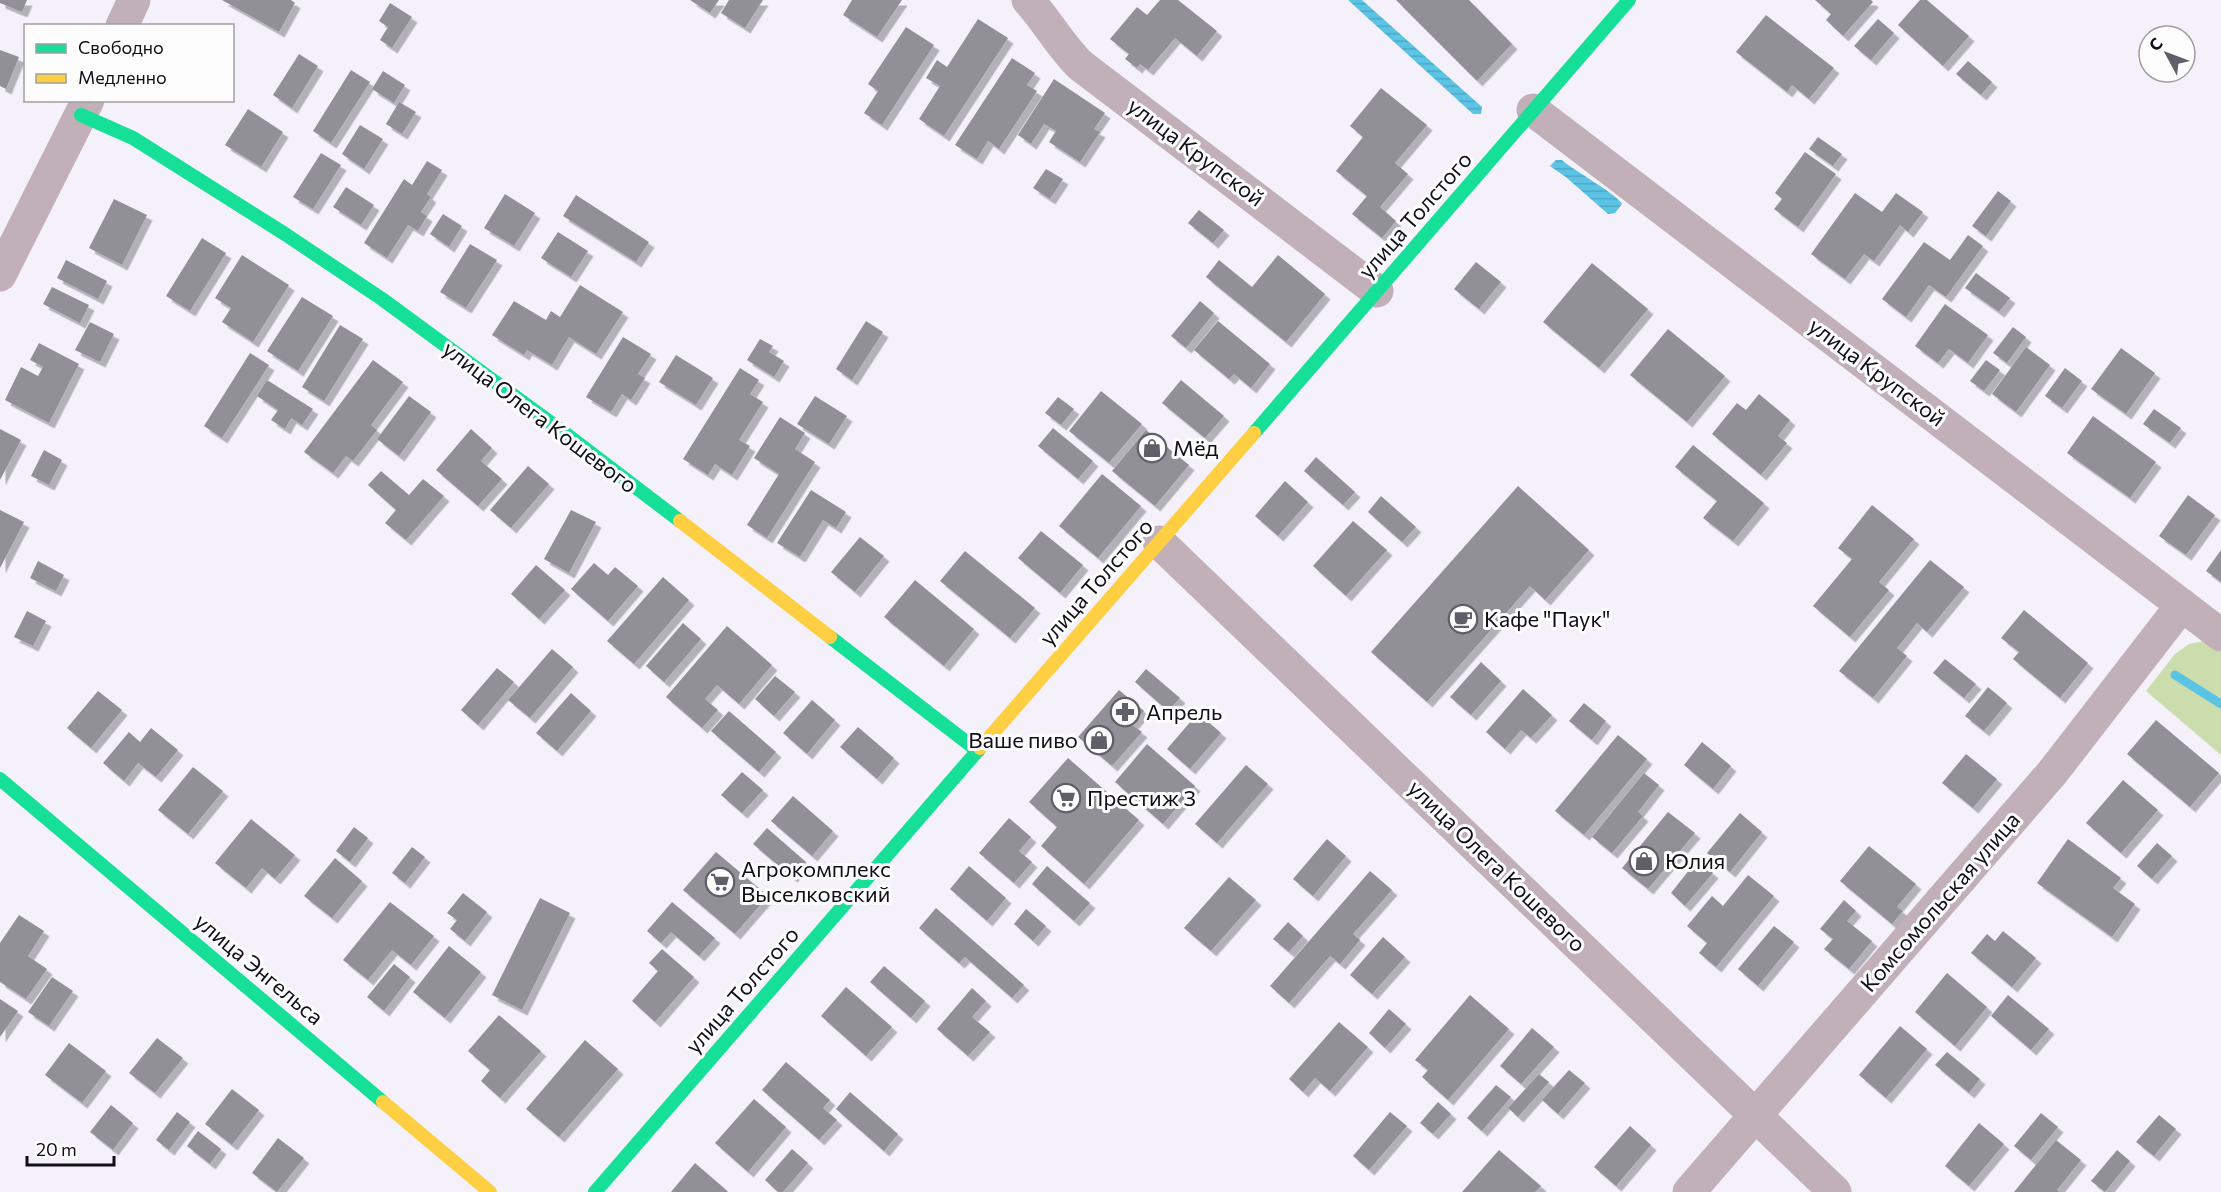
<svg xmlns="http://www.w3.org/2000/svg" width="2221" height="1192" font-family="Commissioner,sans-serif">
<style>
.green{fill:#ccddad}
.water{fill:url(#water-rules)}
.lines{fill:none;stroke-linecap:round;stroke-linejoin:round}
.stream{stroke:#5bc4e5;stroke-width:9}
.building{fill:#929097;filter:url(#shadow)}
.street{stroke:#c1b0b7;stroke-width:33}
.fast{stroke:#16e098;stroke-width:14}
.slow{stroke:#ffcf43;stroke-width:14}
.labels{text-anchor:middle;stroke-width:6;stroke-linejoin:round;paint-order:stroke}
.street-label{font-size:22px;fill:#100f15;stroke:#fdfdfd}
.poi-label{font-size:22px;fill:#100f15;stroke:#fdfdfd;text-anchor:start}
</style>
<defs>
<pattern id="water-rules" width="6" height="5" patternUnits="userSpaceOnUse" patternTransform="scale(1.5)"><rect width="6" height="5" fill="#5bc4e5"/><path d="M0 2.5h6" fill="none" stroke="#4ea7c4"/></pattern>
<filter id="shadow"><feDropShadow dx="5.5" dy="5.5" stdDeviation="0" flood-color="#0004"/></filter>
</defs>
<rect width="100%" height="100%" fill="#f4f1fb"/>
<polygon class="green" points="2204,641 2221,652 2221,755 2146,691 2175,654 2189,644"/>
<g class="water">
<polygon points="1348,0 1362,0 1482,107 1481,114 1473,114"/>
<path d="M 1556,160 L 1562,160 C 1574,171 1617,194 1622,204 L 1615,213 L 1608,214 L 1567,178 L 1550,166 Z"/>
</g>
<g class="lines">
<polyline class="stream" points="2175,675 2221,704"/>
</g>
<g class="building">
<polygon points="0,0 27,0 22,12 0,3"/>
<polygon points="222,0 291,0 295,3 279,32"/>
<polygon points="690,0 719,0 710,13"/>
<polygon points="729,0 763,0 745,28 721,13"/>
<polygon points="852,0 902,0 877,37 843,15"/>
<polygon points="1160,0 1178,0 1217,31 1197,56 1175,38 1148,70 1140,64 1137,68 1125,59 1129,54 1110,39 1137,7 1147,15"/>
<polygon points="1396,0 1469,0 1512,44 1477,81"/>
<polygon points="1815,0 1871,0 1873,2 1843,36 1826,20 1831,14"/>
<polygon points="1920,0 1927,0 1969,36 1943,66 1898,25"/>
<polygon points="390,3 412,17 392,48 380,40 388,27 379,21"/>
<polygon points="1766,15 1834,68 1809,99 1792,85 1787,92 1736,52"/>
<polygon points="978,19 1008,38 944,136 919,119 940,86 926,78 937,60 947,67"/>
<polygon points="1878,19 1894,33 1871,60 1854,46"/>
<polygon points="906,27 934,45 882,125 864,113 878,91 868,84"/>
<polygon points="0,50 19,57 6,89 0,86"/>
<polygon points="299,54 318,66 292,108 273,95"/>
<polygon points="1012,58 1035,73 1027,85 1037,91 999,149 988,141 977,159 955,145"/>
<polygon points="1968,61 1992,82 1981,95 1956,74"/>
<polygon points="351,70 370,82 331,143 313,131"/>
<polygon points="383,71 405,85 394,103 372,89"/>
<polygon points="1054,79 1105,113 1094,129 1100,132 1080,162 1049,142 1056,131 1044,124 1031,144 1018,135"/>
<polygon points="1381,88 1427,125 1395,163 1408,174 1380,207 1396,221 1382,238 1352,214 1367,196 1336,171 1363,137 1350,126"/>
<polygon points="399,102 416,112 402,134 386,124"/>
<polygon points="248,109 283,132 261,167 225,145"/>
<polygon points="360,125 383,139 364,169 342,154"/>
<polygon points="1818,137 1842,154 1833,166 1809,149"/>
<polygon points="1805,152 1836,174 1798,227 1774,209 1782,199 1775,193"/>
<polygon points="321,153 341,165 313,209 293,197"/>
<polygon points="427,161 442,170 427,194 431,197 421,212 427,216 418,231 408,225 387,258 364,243 404,179 412,185"/>
<polygon points="1046,169 1063,179 1050,199 1033,188"/>
<polygon points="346,187 374,205 361,225 333,207"/>
<polygon points="1998,191 2011,201 1986,236 1972,226"/>
<polygon points="1855,193 1882,212 1896,193 1923,212 1908,232 1900,225 1874,261 1864,254 1845,279 1811,254"/>
<polygon points="505,194 535,213 514,246 484,228"/>
<polygon points="576,195 649,242 636,262 563,216"/>
<polygon points="114,199 147,215 122,265 89,248"/>
<polygon points="1199,210 1224,230 1213,243 1188,223"/>
<polygon points="443,214 462,226 449,247 430,234"/>
<polygon points="558,232 588,251 571,277 541,258"/>
<polygon points="1968,235 1983,246 1946,297 1929,285 1906,317 1882,299 1924,242 1950,260"/>
<polygon points="202,238 226,253 190,311 166,296"/>
<polygon points="470,244 497,260 466,308 440,292"/>
<polygon points="242,255 289,285 253,342 222,322 231,308 215,298"/>
<polygon points="1278,255 1325,294 1286,342 1206,277 1219,260 1252,287"/>
<polygon points="66,260 107,281 98,299 57,278"/>
<polygon points="1476,262 1501,282 1479,309 1454,289"/>
<polygon points="1592,263 1648,309 1599,368 1543,322"/>
<polygon points="1976,273 2010,298 1999,312 1965,288"/>
<polygon points="580,285 623,312 596,354 569,337 552,365 527,350 524,355 492,335 514,301 546,320 551,311 560,317"/>
<polygon points="52,287 89,305 80,323 43,304"/>
<polygon points="302,297 333,316 298,371 267,351"/>
<polygon points="1200,301 1214,313 1186,348 1171,336"/>
<polygon points="1945,304 1988,335 1968,363 1949,349 1938,363 1915,346"/>
<polygon points="866,321 883,332 852,380 836,369"/>
<polygon points="1218,321 1270,364 1251,388 1234,374 1229,379 1194,350"/>
<polygon points="90,322 114,334 100,362 75,350"/>
<polygon points="340,325 363,339 324,401 302,387"/>
<polygon points="2013,327 2026,337 2007,363 1993,353"/>
<polygon points="1668,329 1725,376 1687,422 1630,375"/>
<polygon points="623,337 651,354 638,374 645,378 631,400 622,394 611,412 586,397"/>
<polygon points="760,339 773,346 769,352 784,361 774,377 747,360"/>
<polygon points="39,343 79,364 49,423 5,400 21,367 38,376 43,367 30,360"/>
<polygon points="2026,347 2050,365 2016,412 1992,394"/>
<polygon points="2121,348 2155,373 2126,414 2091,389"/>
<polygon points="250,353 269,365 222,438 204,426"/>
<polygon points="676,355 713,378 696,405 659,382"/>
<polygon points="373,360 403,382 371,425 377,430 353,461 346,456 333,473 304,452"/>
<polygon points="1986,360 2000,370 1984,391 1970,381"/>
<polygon points="740,368 759,380 750,394 763,402 739,440 750,446 732,475 715,464 708,475 683,459"/>
<polygon points="2065,368 2082,381 2062,408 2045,396"/>
<polygon points="267,380 313,409 302,425 291,418 285,429 271,420 278,410 257,396"/>
<polygon points="1181,380 1224,416 1205,438 1162,403"/>
<polygon points="1101,391 1142,424 1109,463 1069,431"/>
<polygon points="1759,394 1790,420 1778,436 1787,443 1761,475 1712,434 1737,403 1746,410"/>
<polygon points="409,396 431,412 399,456 377,439"/>
<polygon points="815,396 847,416 829,444 797,424"/>
<polygon points="1058,397 1074,409 1061,425 1045,413"/>
<polygon points="2154,409 2181,428 2170,443 2143,424"/>
<polygon points="2093,416 2156,462 2130,498 2067,453"/>
<polygon points="780,417 805,433 795,449 815,462 767,538 747,525 779,474 754,458"/>
<polygon points="1053,428 1093,461 1078,479 1038,446"/>
<polygon points="0,429 21,440 0,480"/>
<polygon points="471,429 492,448 481,461 502,479 478,506 436,470"/>
<polygon points="1146,430 1189,465 1155,506 1112,471"/>
<polygon points="1693,445 1764,503 1733,541 1703,518 1717,501 1675,467"/>
<polygon points="44,450 62,460 49,485 31,476"/>
<polygon points="1316,457 1355,492 1343,505 1304,471"/>
<polygon points="528,466 549,484 511,528 490,510"/>
<polygon points="381,471 409,495 423,479 444,496 406,540 385,523 396,510 368,485"/>
<polygon points="1102,474 1141,506 1098,558 1059,526"/>
<polygon points="1285,481 1308,502 1278,536 1255,516"/>
<polygon points="1518,486 1589,550 1545,600 1530,586 1427,702 1371,652"/>
<polygon points="811,490 846,512 836,528 823,520 800,557 777,543"/>
<polygon points="2188,495 2215,515 2186,555 2159,536"/>
<polygon points="1381,496 1416,527 1402,542 1368,512"/>
<polygon points="1872,505 1914,539 1879,582 1889,590 1850,637 1813,606 1852,559 1838,548"/>
<polygon points="0,510 24,522 0,568"/>
<polygon points="571,510 596,522 569,573 544,559"/>
<polygon points="1353,521 1387,550 1346,596 1313,566"/>
<polygon points="1041,531 1083,565 1060,593 1018,558"/>
<polygon points="860,537 884,556 855,592 831,572"/>
<polygon points="2221,550 2221,582 2206,571"/>
<polygon points="965,551 1035,608 1010,638 940,581"/>
<polygon points="1930,560 1964,587 1927,632 1917,623 1897,648 1907,656 1873,698 1839,671"/>
<polygon points="38,561 64,575 56,591 30,578"/>
<polygon points="594,563 608,575 615,567 638,586 608,621 571,589"/>
<polygon points="536,565 565,590 539,619 511,594"/>
<polygon points="663,577 689,600 634,664 607,641"/>
<polygon points="915,580 974,629 944,666 884,617"/>
<polygon points="2024,610 2088,663 2060,698 2013,659 2019,652 2001,638"/>
<polygon points="27,611 46,621 33,646 14,637"/>
<polygon points="683,623 701,639 664,682 646,666"/>
<polygon points="727,626 772,665 739,704 717,685 705,699 718,710 702,728 666,697"/>
<polygon points="552,649 573,667 530,718 508,700"/>
<polygon points="1945,659 1976,684 1964,698 1933,673"/>
<polygon points="1481,662 1501,681 1471,715 1450,697"/>
<polygon points="497,668 514,682 478,725 461,710"/>
<polygon points="1146,669 1180,698 1168,711 1135,682"/>
<polygon points="775,676 795,692 774,716 755,699"/>
<polygon points="1988,687 2007,703 1984,731 1965,716"/>
<polygon points="1523,689 1552,715 1531,738 1521,730 1505,749 1486,732"/>
<polygon points="1119,690 1144,711 1132,725 1142,732 1112,766 1078,737"/>
<polygon points="98,691 122,710 91,748 67,728"/>
<polygon points="571,693 591,711 557,751 536,733"/>
<polygon points="812,700 835,720 807,754 783,733"/>
<polygon points="1584,703 1606,721 1592,740 1569,721"/>
<polygon points="729,711 776,752 759,772 711,731"/>
<polygon points="1198,713 1221,733 1190,769 1167,749"/>
<polygon points="2156,720 2219,773 2190,807 2127,754"/>
<polygon points="858,727 894,758 877,779 840,747"/>
<polygon points="151,728 178,750 156,777 138,763 124,781 103,763 129,732 140,742"/>
<polygon points="1618,735 1647,759 1584,835 1555,811"/>
<polygon points="1702,742 1731,766 1713,789 1684,765"/>
<polygon points="1147,744 1195,786 1163,824 1115,782"/>
<polygon points="1966,754 1997,779 1973,808 1942,783"/>
<polygon points="1068,758 1139,820 1084,884 1041,846 1057,827 1029,802"/>
<polygon points="1246,765 1268,784 1217,843 1195,824"/>
<polygon points="193,767 223,791 188,834 158,810"/>
<polygon points="742,772 763,790 742,813 721,795"/>
<polygon points="1644,773 1659,785 1638,812 1643,816 1612,853 1592,837"/>
<polygon points="2123,780 2158,810 2121,853 2086,823"/>
<polygon points="793,796 833,831 812,856 771,821"/>
<polygon points="1668,812 1695,833 1648,889 1622,868"/>
<polygon points="1740,813 1762,832 1730,872 1707,853"/>
<polygon points="1009,818 1031,837 1019,851 1032,862 1014,883 979,853"/>
<polygon points="251,819 295,855 275,879 262,868 246,888 215,863"/>
<polygon points="354,827 368,838 350,862 336,851"/>
<polygon points="767,828 806,862 792,877 753,844"/>
<polygon points="1327,839 1346,856 1313,896 1293,879"/>
<polygon points="2068,839 2121,878 2113,888 2135,904 2112,937 2037,883"/>
<polygon points="2157,843 2172,856 2152,879 2137,866"/>
<polygon points="1869,846 1916,884 1897,907 1903,911 1892,924 1840,881"/>
<polygon points="412,847 425,857 405,883 392,873"/>
<polygon points="716,852 768,896 735,934 683,890"/>
<polygon points="335,858 362,881 332,918 304,896"/>
<polygon points="1697,860 1713,873 1685,906 1671,893"/>
<polygon points="969,866 1006,898 987,921 950,889"/>
<polygon points="1047,866 1090,903 1074,921 1032,884"/>
<polygon points="1370,871 1392,890 1353,934 1360,940 1340,964 1330,956 1289,1003 1270,986"/>
<polygon points="1748,875 1774,896 1716,967 1699,953 1707,943 1687,926 1712,896 1723,906"/>
<polygon points="1229,877 1256,900 1211,951 1184,928"/>
<polygon points="463,893 487,912 465,941 450,929 457,920 447,913"/>
<polygon points="540,898 570,913 522,1010 492,995"/>
<polygon points="1844,900 1856,911 1847,921 1872,941 1849,969 1824,949 1833,939 1820,929"/>
<polygon points="390,902 434,936 411,965 392,950 368,980 343,960"/>
<polygon points="672,902 715,938 699,956 671,932 661,943 647,931"/>
<polygon points="936,908 1024,985 1012,998 965,957 959,963 919,928"/>
<polygon points="1026,909 1046,926 1033,941 1014,924"/>
<polygon points="19,915 44,931 28,956 47,969 26,999 0,982 0,943"/>
<polygon points="1288,922 1303,936 1289,952 1273,939"/>
<polygon points="1774,926 1794,942 1758,986 1738,969"/>
<polygon points="2003,931 2036,958 2012,987 1971,953 1987,934 1995,941"/>
<polygon points="1383,937 1405,957 1372,994 1350,975"/>
<polygon points="449,946 481,972 445,1018 413,992"/>
<polygon points="662,949 694,977 655,1022 632,1001 658,971 649,963"/>
<polygon points="394,964 410,977 384,1011 367,997"/>
<polygon points="884,966 925,1001 911,1018 870,982"/>
<polygon points="1947,973 1987,1007 1955,1046 1915,1012"/>
<polygon points="52,977 73,991 49,1026 28,1012"/>
<polygon points="846,987 892,1027 866,1056 821,1016"/>
<polygon points="972,988 986,1001 972,1017 990,1032 968,1056 937,1029"/>
<polygon points="1470,995 1509,1029 1448,1100 1422,1077 1428,1070 1415,1060"/>
<polygon points="2008,995 2049,1029 2031,1050 1991,1016"/>
<polygon points="0,999 18,1011 0,1037"/>
<polygon points="1389,1009 1406,1024 1385,1048 1369,1033"/>
<polygon points="499,1015 541,1051 500,1098 481,1081 490,1070 468,1051"/>
<polygon points="1339,1022 1368,1047 1330,1091 1315,1078 1303,1092 1289,1079"/>
<polygon points="1900,1026 1927,1049 1886,1098 1859,1075"/>
<polygon points="1532,1028 1554,1047 1521,1084 1500,1066"/>
<polygon points="157,1038 183,1058 155,1093 129,1073"/>
<polygon points="585,1040 618,1069 559,1137 526,1109"/>
<polygon points="69,1043 106,1071 82,1103 45,1075"/>
<polygon points="1947,1052 1980,1079 1969,1093 1935,1065"/>
<polygon points="786,1062 830,1100 823,1108 837,1120 819,1140 762,1090"/>
<polygon points="1569,1070 1585,1083 1558,1114 1542,1100"/>
<polygon points="1539,1074 1549,1082 1518,1117 1508,1108"/>
<polygon points="1496,1085 1511,1097 1482,1131 1467,1118"/>
<polygon points="232,1089 259,1110 232,1145 205,1124"/>
<polygon points="850,1092 898,1134 884,1151 836,1109"/>
<polygon points="754,1099 786,1127 748,1172 715,1143"/>
<polygon points="1438,1102 1451,1114 1433,1134 1420,1123"/>
<polygon points="111,1105 133,1123 113,1150 90,1132"/>
<polygon points="177,1112 190,1122 169,1150 156,1140"/>
<polygon points="1390,1112 1407,1126 1369,1170 1353,1156"/>
<polygon points="2041,1113 2058,1127 2031,1160 2014,1146"/>
<polygon points="2159,1115 2176,1129 2154,1156 2136,1142"/>
<polygon points="1979,1123 2004,1144 1969,1186 1945,1166"/>
<polygon points="1630,1126 1651,1145 1616,1186 1594,1167"/>
<polygon points="198,1131 221,1149 210,1164 187,1146"/>
<polygon points="278,1138 304,1158 277,1192 252,1173"/>
<polygon points="2056,1140 2081,1160 2057,1190 2059,1192 2014,1192"/>
<polygon points="792,1149 808,1163 783,1192 778,1192 765,1180"/>
<polygon points="1499,1150 1541,1186 1535,1192 1462,1192"/>
<polygon points="2117,1150 2130,1161 2105,1192 2091,1181"/>
<polygon points="695,1163 724,1188 728,1192 671,1192"/>
</g>
<g class="lines">
<g class="street">
<path d="M 1028,0 C 1047,21 1060,45 1080,65 L 1377,291"/>
<polyline points="122,26 134,0"/>
<polyline points="1533,110 2221,635"/>
<polyline points="0,275 88,100"/>
<polyline points="1159,542 1835,1192"/>
<polyline points="1689,1192 2052,773 2182,605"/>
</g>
<g class="fast">
<polyline points="81,115 133,138 285,234 382,299 562,431 680,521"/>
<polyline points="1254,433 1629,0"/>
<polyline points="830,637 978,751"/>
<polyline points="0,779 383,1102"/>
<polyline points="595,1192 980,748"/>
</g>
<g class="slow">
<polyline points="680,521 830,637"/>
<polyline points="980,748 1254,433"/>
<polyline points="383,1102 490,1192"/>
</g>
</g>
<defs>
<g id="shop-ring" transform="scale(1.5)"><circle r="9.5" fill="#fdfdfd" stroke="#605e66" stroke-width="1.5"/><path d="M-5-2.5h2.3a2.7 3.5 0 0 1 5.4 0H5L5.5 6h-11ZM-1.5-2.5h3a1.5 2.3 0 0 0-3 0Z" fill="#605e66"/></g>
<g id="cafe-ring" transform="scale(1.5)"><circle r="9.5" fill="#fdfdfd" stroke="#605e66" stroke-width="1.5"/><path d="M-5.5-4.5H6V0H3Q3 3.5 0 3.5H-2.5Q-5.5 3.5-5.5 0ZM3-3.2v2h1.7v-2ZM-6 4.5H4V6H-6Z" fill="#605e66"/></g>
<g id="pharmacy-ring" transform="scale(1.5)"><circle r="9.5" fill="#fdfdfd" stroke="#605e66" stroke-width="1.5"/><path d="M-2-6h4v4h4v4h-4v4h-4v-4h-4v-4h4Z" fill="#605e66"/></g>
<g id="supermarket-ring" transform="scale(1.5)"><circle r="9.5" fill="#fdfdfd" stroke="#605e66" stroke-width="1.5"/><path d="M-6-5.5h2.5l.6 2H6L4.5 2H-2.5L-4.4-4H-6ZM-1.5 3.2a1.3 1.3 0 1 0 .1 0ZM3 3.2a1.3 1.3 0 1 0 .1 0Z" fill="#605e66"/></g>
</defs>
<g fill-rule="evenodd">
<use href="#shop-ring" x="1152" y="448"/>
<use href="#cafe-ring" x="1463" y="619"/>
<use href="#pharmacy-ring" x="1125" y="712"/>
<use href="#shop-ring" x="1099" y="740"/>
<use href="#supermarket-ring" x="1066" y="798"/>
<use href="#shop-ring" x="1644" y="861"/>
<use href="#supermarket-ring" x="720" y="882"/>
</g>
<g class="labels">
<g class="street-label">
<text transform="translate(1196 152) rotate(37)" y="8">улица Крупской</text>
<text transform="translate(1415 215) rotate(-49)" y="8">улица Толстого</text>
<text transform="translate(1877 372) rotate(37)" y="8">улица Крупской</text>
<text transform="translate(540 417) rotate(37)" y="8">улица Олега Кошевого</text>
<text transform="translate(1096 582) rotate(-49)" y="8">улица Толстого</text>
<text transform="translate(1497 866) rotate(44)" y="8">улица Олега Кошевого</text>
<text transform="translate(1940 902) rotate(-49)" y="8">Комсомольская улица</text>
<text transform="translate(259 969) rotate(40)" y="8">улица Энгельса</text>
<text transform="translate(742 990) rotate(-49)" y="8">улица Толстого</text>
</g>
<g class="poi-label">
<text x="1173" y="456">Мёд</text>
<text x="1484" y="627">Кафе "Паук"</text>
<text x="1146" y="720">Апрель</text>
<text x="1078" y="748" text-anchor="end">Ваше пиво</text>
<text x="1087" y="806">Престиж 3</text>
<text x="1665" y="869">Юлия</text>
<text x="741" y="877">Агрокомплекс<tspan x="741" dy="25">Выселковский</tspan></text>
</g>
</g>
<rect x="24" y="24" width="210" height="78" fill="#fdfdfd" stroke="#9e9ea0" stroke-width="1.5"/>
<rect x="36" y="44" width="30" height="9" fill="#16e098" stroke="#9e9ea0" stroke-width="1.5"/>
<text x="78" y="54" font-size="18" fill="#100f15">Свободно</text>
<rect x="36" y="74" width="30" height="9" fill="#ffcf43" stroke="#9e9ea0" stroke-width="1.5"/>
<text x="78" y="84" font-size="18" fill="#100f15">Медленно</text>
<g transform="translate(2167 54) rotate(311)"><circle r="28" fill="#fdfdfd" stroke="#9e9ea0" stroke-width="1.5"/>
<path d="M0-4.5L10 22L0 15L-10 22Z" fill="#605e66"/>
<text y="-9" font-size="16" font-weight="bold" text-anchor="middle" fill="#100f15">С</text>
</g>
<path d="M27 1156v9h87v-9" fill="none" stroke="#100f15" stroke-width="3"/>
<text x="36" y="1156" font-size="18" fill="#100f15" stroke="#fdfdfd" stroke-width="4.5" paint-order="stroke">20 m</text>
</svg>
